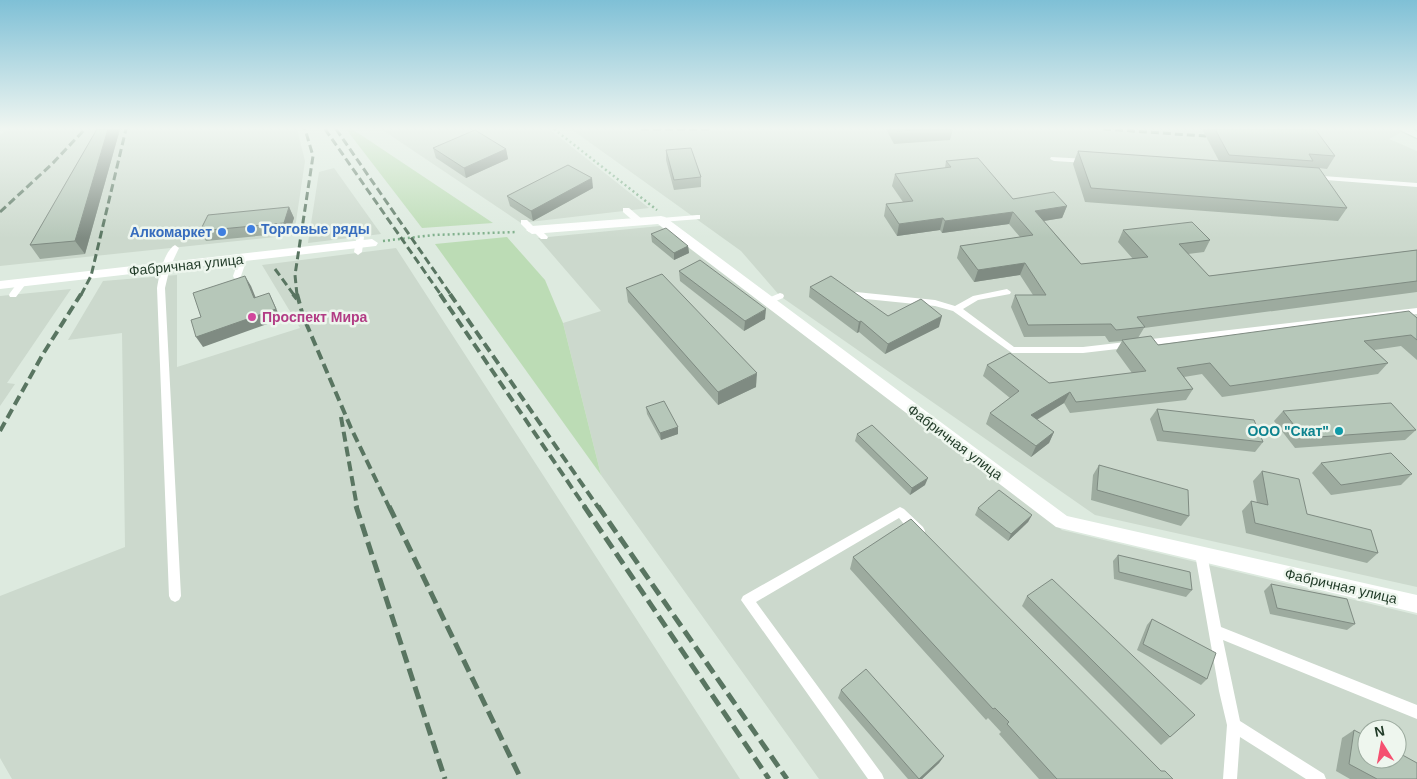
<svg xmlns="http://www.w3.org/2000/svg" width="1417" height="779" font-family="Helvetica,sans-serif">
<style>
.built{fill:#ccd9cd;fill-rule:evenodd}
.green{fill:#bcdcb5}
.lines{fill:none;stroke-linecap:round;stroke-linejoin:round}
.secondary-casing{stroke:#b0cab5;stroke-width:3}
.path{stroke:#7dae89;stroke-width:2.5;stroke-dasharray:2 3;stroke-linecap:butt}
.lane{fill:#fff;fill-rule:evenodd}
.street{fill:#fff;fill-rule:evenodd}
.secondary{fill:#fff;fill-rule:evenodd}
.rail-far2{stroke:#597561;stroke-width:3;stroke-dasharray:8 4;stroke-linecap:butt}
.rail-far1{stroke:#597561;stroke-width:4;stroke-dasharray:10 5;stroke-linecap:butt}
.rail{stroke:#597561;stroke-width:5;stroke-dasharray:13 6;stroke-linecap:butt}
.wall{fill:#9dab9f}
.shaded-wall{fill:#7f8b82}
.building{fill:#b6c7b9;stroke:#7f8b82}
.shop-dot{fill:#3f7fe0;stroke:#eef6ee;stroke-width:2}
.hotel-dot{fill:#d1479c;stroke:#eef6ee;stroke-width:2}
.culture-dot{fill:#0f9aa8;stroke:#eef6ee;stroke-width:2}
.labels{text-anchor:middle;stroke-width:5;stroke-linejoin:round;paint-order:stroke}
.shop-label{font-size:14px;font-weight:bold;fill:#366cbe;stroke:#eef6ee;text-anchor:start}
.street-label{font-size:14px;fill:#1f3926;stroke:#eef6ee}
.hotel-label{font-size:14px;font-weight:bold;fill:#b23c85;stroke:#eef6ee;text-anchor:start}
.culture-label{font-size:14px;font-weight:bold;fill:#0d838f;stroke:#eef6ee;text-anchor:end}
</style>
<rect width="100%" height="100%" fill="#ddeadf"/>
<g class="built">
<polygon points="8,129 297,129 305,161 294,235 0,266 0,135"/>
<polygon points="381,129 549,129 649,208 521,223"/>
<polygon points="571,129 1394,129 1402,132 1389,139 1417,151 1417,587 1095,515 780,296 741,251"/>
<polygon points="334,168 381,234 308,243 319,172"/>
<path d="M 660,226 L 1062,530 L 1417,615 L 1417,779 L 819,779 L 601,475 L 563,323 L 601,311 L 538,238 ZM 1367,729 L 1397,729 L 1397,759 L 1367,759 Z"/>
<polygon points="396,248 740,779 12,779 0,758 0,596 125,547 122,333 68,340 103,281 177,275 177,367 300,328 262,265"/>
<polygon points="71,289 7,383 15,384 0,406 0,296"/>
</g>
<g class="green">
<polygon points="346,129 352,129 493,223 422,228"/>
<polygon points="507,237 545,280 563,323 601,475 435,244"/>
</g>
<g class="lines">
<g class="secondary-casing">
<polygon id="secondary" points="1398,129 1411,129 1417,131 1417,138"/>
</g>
<g class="path">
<polyline points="554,129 657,210"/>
<polyline points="383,241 433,235 517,232"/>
</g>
<g class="lane">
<polygon points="1051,157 1087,159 1091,161 1087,163 1054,161 1050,159"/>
<polygon points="1310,175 1417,183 1417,187 1313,179 1309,177"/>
<polygon points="623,208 629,208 643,220 643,224 637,224 623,212"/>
<polygon points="697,215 700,215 700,219 661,222 657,220 661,218"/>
<polygon points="521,220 527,220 535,228 539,228 548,237 547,239 541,239 534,232 529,232 521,224"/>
<polygon points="357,235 363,235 364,237 362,252 358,255 354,252"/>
<path d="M 175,245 L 179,248 L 170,267 L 165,288 L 181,596 L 179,600 L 175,602 L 171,600 L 169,596 L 157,288 C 159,276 164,251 175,245 Z"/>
<polygon points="243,256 247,259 241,276 237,279 234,278 233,276 239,259"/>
<polygon points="22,280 26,283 25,285 16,297 10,297 9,295 10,293 19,281"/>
<polygon points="1007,289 1011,292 1010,294 978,300 963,309 1014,347 1083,347 1417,308 1417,314 1083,353 1012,353 953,311 935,306 856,298 852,295 856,292 935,300 955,306 973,296"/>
<polygon points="780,293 783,294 784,296 783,298 769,304 765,301 766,299"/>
<path d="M 900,507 L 904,509 L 923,527 L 925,531 L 923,535 C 913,538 905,525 899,518 L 756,602 L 882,774 L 884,779 L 868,779 L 741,600 L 743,596 Z"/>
<polygon points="1201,549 1205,550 1207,554 1221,627 1417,705 1417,719 1223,640 1240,721 1324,774 1326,779 1306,779 1240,737 1237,779 1223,779 1227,725 1219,691 1195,554 1197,550"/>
</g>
<g class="street">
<polygon points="661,216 665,217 1067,516 1417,595 1417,613 1056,527 658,224 532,234 526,230 532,226"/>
<polygon points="372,239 378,243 376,246 0,289 0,281"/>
</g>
<use href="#secondary" class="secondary"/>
<g class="rail-far2">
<polyline points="325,129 441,295"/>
<polyline points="336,129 451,295"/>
<polyline points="641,129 709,129"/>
<polyline points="1103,129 1206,136"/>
<polyline points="0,212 52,164 85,129"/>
<polyline points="275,269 294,295"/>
<polyline points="81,295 91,276 126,129"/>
<polyline points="297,295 295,275 313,156 305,129"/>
</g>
<g class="rail-far1">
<polyline points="293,294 297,299"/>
<polyline points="297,294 303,316 351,428 389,507"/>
<polyline points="440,294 585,507"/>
<polyline points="450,294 598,507"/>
<polyline points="341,417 357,507"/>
<polyline points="0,431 43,354 81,294"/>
</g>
<g class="rail">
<polyline points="356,506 445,779"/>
<polyline points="389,506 521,779"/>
<polyline points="584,506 769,779"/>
<polyline points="598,506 787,779"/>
</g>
</g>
<g class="wall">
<polygon points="97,129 120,129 85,254 40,259 30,245"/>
<polygon points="886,129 953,129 950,140 894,144"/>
<polygon points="1202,129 1315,129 1335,156 1327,169 1319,168 1347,208 1338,221 1085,202 1073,164 1078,151 1219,161"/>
<polygon points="433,148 506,149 508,159 466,178 436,158"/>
<polygon points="666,150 701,177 701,187 674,190 666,160"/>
<polygon points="946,161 1013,199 1067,206 1062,218 1044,221 1081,264 1133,259 1118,242 1123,230 1210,240 1204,252 1188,254 1209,276 1417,250 1417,292 1144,328 1138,338 1158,345 1417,318 1417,360 1401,346 1374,350 1388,363 1378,374 1222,397 1202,374 1184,377 1193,389 1186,400 1070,413 1064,403 1037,420 1054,432 1049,443 1031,457 986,424 990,413 1010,398 983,376 987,365 1049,383 1132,373 1116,351 1122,341 1109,342 1105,336 1024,337 1011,307 1015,295 1033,295 1020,275 974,282 957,258 960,246 1020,237 1009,224 942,233 940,230 897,236 884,216 886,204 903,202 892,186 895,174 945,168"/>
<polygon points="593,188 533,221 510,206 507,196"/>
<polygon points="289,207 294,218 289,233 206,241 200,231"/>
<polygon points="651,234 688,246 689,253 674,260 652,242"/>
<polygon points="679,271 765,319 744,331 680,281"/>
<polygon points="810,287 888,316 939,327 885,354 859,332 857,333 809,297"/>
<polygon points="626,288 756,387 718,405 628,302"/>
<polygon points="646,407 678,434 661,440 647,414"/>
<polygon points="1157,409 1263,442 1255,452 1157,441 1150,419"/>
<polygon points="1283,411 1416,430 1405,440 1295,448 1274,421"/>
<polygon points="857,434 925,485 910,495 855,441"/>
<polygon points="1321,463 1412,474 1401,485 1331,495 1312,473"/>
<polygon points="1099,465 1189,516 1181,526 1091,500 1093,475"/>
<polygon points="1262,471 1307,514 1378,553 1367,563 1246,533 1242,511 1251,501 1257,503 1253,481"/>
<polygon points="978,508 1032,515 1028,522 1008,541 975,515"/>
<polygon points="1118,555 1192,590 1186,597 1114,579 1113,561"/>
<polygon points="853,557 1161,771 1173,779 1039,779 999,734 1001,732 988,718 986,720 850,569"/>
<polygon points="1271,584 1355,624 1347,630 1270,614 1264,591"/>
<polygon points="1027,596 1195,715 1161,745 1022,606"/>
<polygon points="1152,619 1207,679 1201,685 1137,650 1147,625"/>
<polygon points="841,690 944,756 939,763 922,779 908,779 838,698"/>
<polygon points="1354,730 1417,779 1350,779 1336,771 1342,738"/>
</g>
<g class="shaded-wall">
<polygon points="108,129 120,129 85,254 75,241"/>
<polygon points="506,149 508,159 466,178 464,168"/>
<polygon points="592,178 593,188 533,221 531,211"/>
<polygon points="1067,206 1062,218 1031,223 1035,211"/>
<polygon points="289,207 294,218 289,233 284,223"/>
<polygon points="1013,212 1009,224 942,233 945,221"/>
<polygon points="943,218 940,230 897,236 899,224"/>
<polygon points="688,246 689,253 674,260 674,253"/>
<polygon points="1025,263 1020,275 974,282 978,270"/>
<polygon points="245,276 251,286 260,308 254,298"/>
<polygon points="269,293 281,319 203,347 196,337"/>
<polygon points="766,309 765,319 744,331 745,321"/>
<polygon points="942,316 939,327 885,354 888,344"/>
<polygon points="861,321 859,332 857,333 859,322"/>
<polygon points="757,373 756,387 718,405 718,392"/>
<polygon points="1070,392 1064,403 1026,426 1031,415"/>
<polygon points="678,427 678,434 661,440 660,433"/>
<polygon points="1054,432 1049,443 1031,457 1036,446"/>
<polygon points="928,478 925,485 910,495 912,488"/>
<polygon points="1032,515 1028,522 1008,541 1011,534"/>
<polygon points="944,756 939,763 922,779 919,779"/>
</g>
<g class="building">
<polygon points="97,129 108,129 75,241 30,245"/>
<polygon points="895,129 939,129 897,131"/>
<polygon points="1215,129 1315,129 1335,156 1309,154 1313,161 1229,155"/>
<polygon points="475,130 506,149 464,168 433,148"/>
<polygon points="691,148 701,177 674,180 666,150"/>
<polygon points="1078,151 1319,168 1347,208 1091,188"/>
<polygon points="978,158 1013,199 1054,192 1067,206 1035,211 1081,264 1148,257 1123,230 1192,222 1210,240 1179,244 1209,276 1417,250 1417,281 1137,317 1145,327 1116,330 1111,324 1028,325 1015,295 1046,295 1025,263 978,270 960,246 1033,235 1013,212 945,221 943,218 899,224 886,204 913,201 895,174 951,167 946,161"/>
<polygon points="568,165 592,178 531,211 507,196"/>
<polygon points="289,207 284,223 200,231 208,215"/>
<polygon points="666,228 688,246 674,253 651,234"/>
<polygon points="700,260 766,309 745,321 679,271"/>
<polygon points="662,274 757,373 718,392 626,288"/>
<polygon points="245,276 254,298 269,293 276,309 196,337 191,320 201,317 193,293"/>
<polygon points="831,276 888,316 921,299 942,316 888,344 861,321 859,322 810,287"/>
<polygon points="1409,311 1417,318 1417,340 1411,335 1364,341 1388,363 1230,386 1210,363 1177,368 1193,389 1076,402 1070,392 1031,415 1054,432 1036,446 990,413 1019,391 987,365 1010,353 1049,383 1146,371 1122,340 1151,336 1158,345"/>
<polygon points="664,401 678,427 660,433 646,407"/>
<polygon points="1391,403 1416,430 1304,438 1283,411"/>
<polygon points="1157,409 1254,420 1263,442 1163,431"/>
<polygon points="872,425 928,478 912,488 857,434"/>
<polygon points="1391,453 1412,474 1341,485 1321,463"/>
<polygon points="1099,465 1188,490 1189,516 1097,490"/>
<polygon points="1262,471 1299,479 1307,514 1371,530 1378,553 1255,523 1251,501 1268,505"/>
<polygon points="999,490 1032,515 1011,534 978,508"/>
<polygon points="911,519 1161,771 1165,771 1173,779 1057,779 1007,724 1009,722 995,708 993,709 853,557"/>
<polygon points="1118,555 1190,572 1192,590 1119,572"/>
<polygon points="1052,579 1195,715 1170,737 1027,596"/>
<polygon points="1271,584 1347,599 1355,624 1277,608"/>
<polygon points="1152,619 1216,653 1207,679 1143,644"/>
<polygon points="866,669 944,756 919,779 841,690"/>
<polygon points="1354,730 1367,737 1367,759 1397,759 1397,752 1417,763 1417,779 1377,779 1349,764"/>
</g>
<linearGradient id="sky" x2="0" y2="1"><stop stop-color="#7fc0d6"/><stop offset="0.54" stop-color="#f0f6f1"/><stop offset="1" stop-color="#f0f6f1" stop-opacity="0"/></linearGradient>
<rect width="1417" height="238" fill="url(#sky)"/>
<g class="shop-dot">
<circle cx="251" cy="229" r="5"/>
<circle cx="222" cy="232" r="5"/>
</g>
<circle class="hotel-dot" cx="252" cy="317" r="5"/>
<circle class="culture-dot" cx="1339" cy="431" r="5"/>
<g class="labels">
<g class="shop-label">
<text x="261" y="234">Торговые ряды</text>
<text x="212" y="237" text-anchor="end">Алкомаркет</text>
</g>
<g class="street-label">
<text transform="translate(186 265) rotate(-6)" y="5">Фабричная улица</text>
<text transform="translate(955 442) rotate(37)" y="5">Фабричная улица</text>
<text transform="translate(1341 586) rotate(13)" y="5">Фабричная улица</text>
</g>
<g class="hotel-label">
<text x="262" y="322">Проспект Мира</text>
</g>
<g class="culture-label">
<text x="1329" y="436">ООО "Скат"</text>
</g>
</g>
<g transform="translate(1382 744) rotate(349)"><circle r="24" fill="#eef6ee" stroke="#9baa9e"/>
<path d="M0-4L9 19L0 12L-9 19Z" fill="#f55070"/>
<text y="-8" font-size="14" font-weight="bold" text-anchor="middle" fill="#1f3926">N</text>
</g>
</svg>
